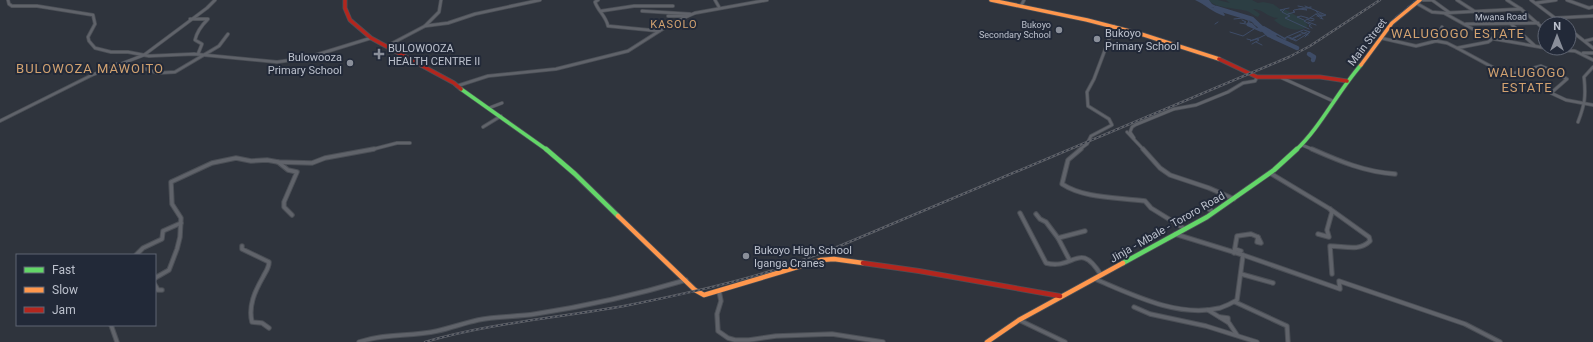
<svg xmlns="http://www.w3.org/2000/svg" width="1593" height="342" font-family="Roboto,sans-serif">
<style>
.green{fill:#2c3e43}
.water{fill:#3e4c67}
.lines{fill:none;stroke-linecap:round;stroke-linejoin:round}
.stream{stroke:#3e4c67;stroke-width:1}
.river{stroke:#3e4c67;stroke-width:4.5}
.street-far1-casing{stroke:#4b4f56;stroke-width:4}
.street-casing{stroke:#4b4f56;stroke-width:5.5}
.fast-far1-casing{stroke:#4b4f56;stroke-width:5}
.fast-casing{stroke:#4b4f56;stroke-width:6}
.slow-far1-casing{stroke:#4b4f56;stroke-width:5}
.slow-casing{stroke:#4b4f56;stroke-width:6}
.jam-far1-casing{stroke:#4b4f56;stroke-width:5}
.jam-casing{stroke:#4b4f56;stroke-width:6}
.street-far1{stroke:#60636a;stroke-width:2.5}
.street{stroke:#60636a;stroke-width:3.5}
.fast-far1{stroke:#63d668;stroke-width:3.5}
.fast{stroke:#63d668;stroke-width:4.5}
.slow-far1{stroke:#ff974d;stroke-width:3.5}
.slow{stroke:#ff974d;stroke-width:4.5}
.jam-far1{stroke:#b3261e;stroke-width:3.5}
.jam{stroke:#b3261e;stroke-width:4.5}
.rail-casing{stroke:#5e6168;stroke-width:2.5}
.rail{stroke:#222938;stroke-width:1;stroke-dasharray:2.5;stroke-linecap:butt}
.poi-dot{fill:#8a8f9a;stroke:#222938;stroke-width:1.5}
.labels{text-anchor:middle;stroke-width:4;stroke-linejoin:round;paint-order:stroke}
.far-street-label{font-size:9px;fill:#bbc0cc;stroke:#222938}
.far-poi-label{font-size:9px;fill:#bbc0cc;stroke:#222938;text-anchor:end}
.far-quarter-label{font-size:11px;letter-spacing:1px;fill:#d2a270;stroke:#222938}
.poi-label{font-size:11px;fill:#bbc0cc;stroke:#222938;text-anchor:start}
.street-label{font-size:11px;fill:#bbc0cc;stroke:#222938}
.quarter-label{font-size:13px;letter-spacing:1px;fill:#d2a270;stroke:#222938}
</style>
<rect width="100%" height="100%" fill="#2f343d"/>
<path class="green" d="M 1209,0 L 1218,0 L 1230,3 L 1226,0 L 1252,0 L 1258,3 L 1263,2 L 1273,4 L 1280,9 L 1286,10 L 1304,20 L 1308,26 C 1298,34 1283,28 1274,20 L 1278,18 C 1268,18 1263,9 1253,9 L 1260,14 L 1258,17 C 1254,16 1252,13 1247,11 C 1237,8 1213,8 1209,0 Z"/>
<g class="water">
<path d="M 1195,0 L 1209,0 L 1212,4 L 1218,7 L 1211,7 L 1220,8 L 1225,15 L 1224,16 C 1212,12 1206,5 1195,0 Z"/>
<polygon points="1248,22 1252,23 1257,28 1264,26 1287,39 1285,40 1277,35 1275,37 1264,31 1261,32 1247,26 1246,24"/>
</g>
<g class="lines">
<g class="stream">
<polyline points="1413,2 1417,0"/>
<polyline points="1298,6 1303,7"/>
<polyline points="1305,6 1326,15 1319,17 1316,14"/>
<polyline points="1407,7 1413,3"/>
<polyline points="1303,8 1311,8"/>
<polyline points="1285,9 1282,12 1290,16 1285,18 1309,29"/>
<polyline points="1299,9 1307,10 1305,9"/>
<polyline points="1282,11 1280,10 1289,8"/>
<polyline points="1316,11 1322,18"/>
<polyline points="1403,11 1407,8"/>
<polyline points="1400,13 1402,12"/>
<polyline points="1288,14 1295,12 1293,11 1294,10 1311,7"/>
<polyline points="1317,16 1324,15"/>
<polyline points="1395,17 1399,14"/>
<polyline points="1310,18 1316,14 1322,14"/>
<polyline points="1320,18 1323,19"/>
<polyline points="1234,19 1243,18 1248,20 1249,23"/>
<polyline points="1307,19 1311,21 1314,20"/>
<polyline points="1242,20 1246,22 1244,23"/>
<polyline points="1304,20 1297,17 1301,16 1308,18"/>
<polyline points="1249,21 1254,21"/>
<polyline points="1308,22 1316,25"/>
<polyline points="1390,22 1395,18"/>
<polyline points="1240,23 1246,24"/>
<polyline points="1215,24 1218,22"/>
<polyline points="1254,24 1259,27"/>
<polyline points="1310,25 1309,26 1312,28"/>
<polyline points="1311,25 1304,21 1310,18 1314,19"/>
<polygon points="1304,30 1310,32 1296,41 1287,37"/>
<polyline points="1230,32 1243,36 1254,29"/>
<polyline points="1301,32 1308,35"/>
<polyline points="1302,34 1307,32"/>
<polyline points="1377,36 1385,27"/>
<polyline points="1289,37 1296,40"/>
<polyline points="1305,37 1310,32"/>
<polyline points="1285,38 1287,37"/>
<polyline points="1247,39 1251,40"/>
<polyline points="1257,39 1250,41 1258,38"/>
<polyline points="1291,39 1301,34"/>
<polyline points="1292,39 1301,35"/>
<polyline points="1256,42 1262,45"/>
<polyline points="1252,44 1259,40 1257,39 1267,34"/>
</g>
<g class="river">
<polyline points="1216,8 1252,19 1269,35 1297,48"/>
<polyline points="1309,54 1314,57 1313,60"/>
</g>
<g class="street-far1-casing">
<g id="street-far1">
<polyline points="8,0 9,4 12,6 37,6 93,15 95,24 88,37 89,41 95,48 111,52 128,52 149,56 194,54 277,62 306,58 371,38"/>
<path d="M 598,0 L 595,2 C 598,11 606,16 608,26 L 659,31"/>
<polyline points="715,0 719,7"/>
<polyline points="1423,0 1433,0"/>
<polyline points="1432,0 1450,13"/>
<polyline points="1457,0 1474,11"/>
<polyline points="1507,0 1521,9 1545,30"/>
<polyline points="1531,0 1563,24"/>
<polyline points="1567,0 1589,8 1593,7"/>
<polyline points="1416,3 1432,12 1444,13 1489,38 1557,50 1575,51 1593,60"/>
<polyline points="1536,3 1556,0"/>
<polyline points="1021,6 1024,0"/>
<polyline points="601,11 634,6 673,6"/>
<polyline points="642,11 690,14"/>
<polyline points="1445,13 1521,9"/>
<polyline points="668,16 687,16"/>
<polyline points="1555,18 1593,16"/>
<path d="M 190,19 L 208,19 C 202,25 197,31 195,40 L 202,44 L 198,54"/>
<polyline points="1510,23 1535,46"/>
<polyline points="1466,24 1538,23"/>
<polyline points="425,26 448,23 475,14 540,0"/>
<polyline points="1569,29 1593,48"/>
<polyline points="1381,38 1416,46 1436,41 1447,43 1457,48 1488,42 1491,40 1489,38"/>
<polyline points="1436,41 1442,27"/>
<polyline points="1585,41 1593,39"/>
<polyline points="387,46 425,26 439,12 441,0"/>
<polyline points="1457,48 1507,75 1541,66 1553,71 1567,79 1551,93 1566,100 1593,105"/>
<polyline points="1583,53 1593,53"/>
<polyline points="116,64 146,69 158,73 175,72 219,46 228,34"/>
<polyline points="1282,78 1333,101"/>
<polyline points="457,86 488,76 556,69 628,51 672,23 695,13 767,0"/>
<polyline points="489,108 502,103"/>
<polyline points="0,121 92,75 144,55 207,8 215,0"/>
<path d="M 1578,122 C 1585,104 1586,96 1584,77 L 1593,67"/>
<polyline points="483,127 501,116"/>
<polyline points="1127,132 1144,150"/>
<polyline points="1134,138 1130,132 1132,127 1135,125 1174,109 1196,105 1228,92 1243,83 1255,81 1257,77"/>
<polyline points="1302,145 1314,150"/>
<polyline points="370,150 397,143 410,143"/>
<polyline points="1079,150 1087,144 1091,136 1112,125 1109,119 1088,106 1087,92 1094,79 1114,26"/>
</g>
</g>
<g class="street-casing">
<g id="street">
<path d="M 1081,149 L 1068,160 L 1062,184 C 1085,199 1118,197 1145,201 L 1151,208 L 1185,229"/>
<polyline points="1143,149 1160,168 1170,175 1209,188 1234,199"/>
<path d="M 1312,149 C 1339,161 1365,172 1395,174"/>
<polyline points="278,162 288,170 297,172 284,202 284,207 292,215"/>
<path d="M 1270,173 L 1330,209 L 1369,237 L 1370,241 C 1359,252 1344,246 1330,246 L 1332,274"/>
<polyline points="1206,207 1213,212"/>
<path d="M 1020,213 L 1046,263 C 1074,271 1079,239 1101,275"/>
<polyline points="1036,214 1040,219 1046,222 1058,238"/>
<polyline points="1175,234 1243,255 1340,289 1339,281 1465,324 1500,342"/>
<polyline points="1318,234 1329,237 1327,230 1332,212 1330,209"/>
<polygon points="1258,237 1261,243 1257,242"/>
<path d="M 242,246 L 242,249 L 269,262 C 269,268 266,271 263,277 C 255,291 248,306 252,322 L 262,323 L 269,328"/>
<polyline points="1235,249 1241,251"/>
<polyline points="1234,253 1237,236 1251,234 1258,237"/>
<polyline points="136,255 143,248 162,239 163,231 181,223"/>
<polyline points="1069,259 1058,238 1085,231"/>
<polyline points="1241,274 1273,283"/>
<polyline points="155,278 169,270 177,249 180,237 181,218 172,204 171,182 212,163 236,158 251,161 267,160 278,162 312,163 325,158 374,149"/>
<path d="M 1095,279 C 1133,295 1178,318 1220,308 C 1226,306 1232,303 1237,300 L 1243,255"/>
<polyline points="155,285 158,290 162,290"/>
<polyline points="719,291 721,301 717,314 718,331 728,338 735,340 749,340 776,336 832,334 883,342"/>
<polyline points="1235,302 1287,326 1288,342"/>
<polyline points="1134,307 1150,314 1206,326 1257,342"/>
<polyline points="1208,310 1229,323 1237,335"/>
<polyline points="1220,317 1228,318 1228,322"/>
<polyline points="1019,320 1065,342"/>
<polyline points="111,325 117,342"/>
<path d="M 359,342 C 385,333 411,337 437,331 C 451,328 464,323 478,320 C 496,316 516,317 535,314 C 587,306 636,295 686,280"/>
</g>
</g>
<g class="fast-far1-casing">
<g id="fast-far1">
<polyline points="461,89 547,150"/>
<path d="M 1296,150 C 1320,128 1338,91 1361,65"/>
</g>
</g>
<g class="fast-casing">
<g id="fast">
<polyline points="546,149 575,174 618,216"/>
<polyline points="1123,263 1207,217 1274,170 1297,149"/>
</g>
</g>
<g class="slow-far1-casing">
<g id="slow-far1">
<polyline points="991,0 1087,20 1141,34 1219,59"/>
<polyline points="1361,65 1392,23 1420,0"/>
</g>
</g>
<g class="slow-casing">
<g id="slow">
<polyline points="618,216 695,290 704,295 821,260 834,259 863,263"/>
<polyline points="987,342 1019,320 1123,263"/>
</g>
</g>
<g class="jam-far1-casing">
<g id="jam-far1">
<polyline points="345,0 345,8 350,20 371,38 454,83 461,89"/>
<polyline points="1219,59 1257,77 1320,77 1347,81"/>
</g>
</g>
<g class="jam-casing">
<polyline id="jam" points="863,263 919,271 1060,296"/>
</g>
<use href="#street-far1" class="street-far1"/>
<use href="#street" class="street"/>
<use href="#fast-far1" class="fast-far1"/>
<use href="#fast" class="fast"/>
<use href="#slow-far1" class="slow-far1"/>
<use href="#slow" class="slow"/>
<use href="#jam-far1" class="jam-far1"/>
<use href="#jam" class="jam"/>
<g class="rail-casing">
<path id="rail" d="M 425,342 C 490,323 557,318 624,306 C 675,296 727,285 777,269 C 799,262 820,253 842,245 L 1289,57 L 1310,46 L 1380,0"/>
</g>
<use href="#rail" class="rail"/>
</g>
<g class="poi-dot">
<circle cx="1059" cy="30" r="4"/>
<circle cx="1097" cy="39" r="4"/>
<path d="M377 48h4v4h4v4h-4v4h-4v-4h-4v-4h4z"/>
<circle cx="350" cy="63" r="4"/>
<circle cx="746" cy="256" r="4"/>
</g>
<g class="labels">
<g class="far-street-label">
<text transform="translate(1501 17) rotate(-1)" y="3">Mwana Road</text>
</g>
<g class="far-poi-label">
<text x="1051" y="28">Bukoyo<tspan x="1051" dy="10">Secondary School</tspan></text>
</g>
<g class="far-quarter-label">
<text x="674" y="28">KASOLO</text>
</g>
<g class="poi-label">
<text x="1105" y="37">Bukoyo<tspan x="1105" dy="13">Primary School</tspan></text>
<text x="388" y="52">BULOWOOZA<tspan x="388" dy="13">HEALTH CENTRE II</tspan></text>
<text x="342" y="61" text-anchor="end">Bulowooza<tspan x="342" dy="13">Primary School</tspan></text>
<text x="754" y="254">Bukoyo High School<tspan x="754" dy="13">Iganga Cranes</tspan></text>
</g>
<g class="street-label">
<text transform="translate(1367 42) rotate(-53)" y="4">Main Street</text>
<text transform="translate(1167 227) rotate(-30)" y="4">Jinja - Mbale - Tororo Road</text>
</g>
<g class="quarter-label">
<text x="1458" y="38">WALUGOGO ESTATE</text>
<text x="90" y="73">BULOWOZA MAWOITO</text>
<text x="1527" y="77">WALUGOGO<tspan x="1527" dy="15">ESTATE</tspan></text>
</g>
</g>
<rect x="16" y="254" width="140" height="72" fill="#222938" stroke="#5f6573"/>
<rect x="24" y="267" width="20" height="6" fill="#63d668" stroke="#5f6573"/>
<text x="52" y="274" font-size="12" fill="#bbc0cc">Fast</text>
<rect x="24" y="287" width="20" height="6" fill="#ff974d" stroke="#5f6573"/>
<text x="52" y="294" font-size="12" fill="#bbc0cc">Slow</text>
<rect x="24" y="307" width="20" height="6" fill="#b3261e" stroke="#5f6573"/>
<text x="52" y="314" font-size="12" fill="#bbc0cc">Jam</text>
<g transform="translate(1557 36)"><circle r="19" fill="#222938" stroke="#5f6573"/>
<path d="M0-3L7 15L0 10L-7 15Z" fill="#8a8f9a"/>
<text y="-6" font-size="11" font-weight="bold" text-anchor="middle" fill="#bbc0cc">N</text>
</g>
</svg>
